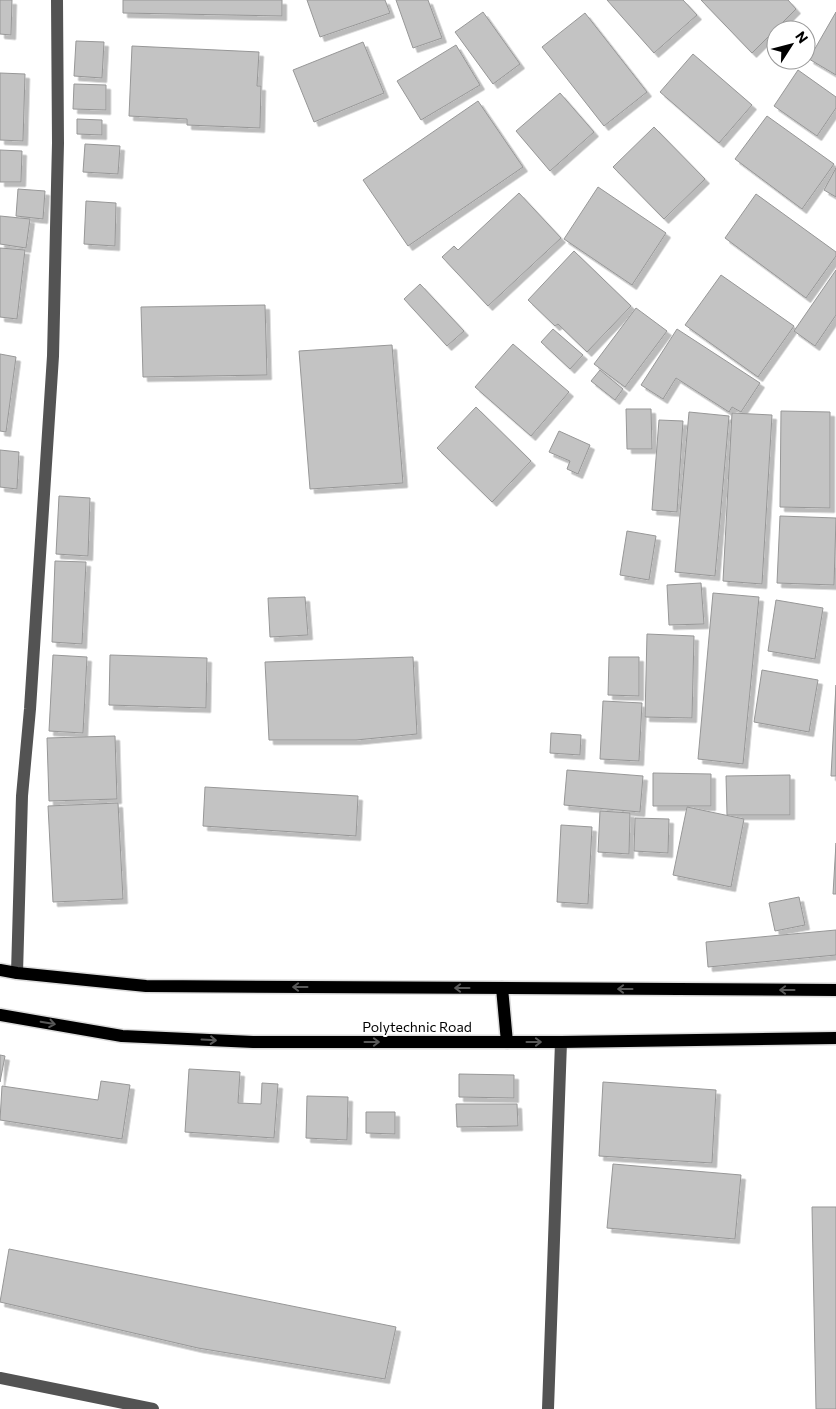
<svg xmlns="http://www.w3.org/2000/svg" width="836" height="1409" font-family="Commissioner,sans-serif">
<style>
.building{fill:#c3c3c3;stroke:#979797;filter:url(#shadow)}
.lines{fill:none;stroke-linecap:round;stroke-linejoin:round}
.major-casing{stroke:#dbdbdb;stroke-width:15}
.minor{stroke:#535353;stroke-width:12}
.major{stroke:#000;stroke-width:12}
.oneway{stroke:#595959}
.labels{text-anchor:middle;stroke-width:4;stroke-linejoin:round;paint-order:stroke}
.street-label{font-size:14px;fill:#000;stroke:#fff}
</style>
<defs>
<filter id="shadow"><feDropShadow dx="4.5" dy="4.5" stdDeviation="0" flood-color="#0004"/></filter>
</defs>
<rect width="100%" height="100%" fill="#fff"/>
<g class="building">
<polygon points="0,0 12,0 11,35 0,34"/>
<polygon points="123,0 282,0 282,16 123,13"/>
<polygon points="307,0 385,0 390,13 320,37"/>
<polygon points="396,0 428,0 442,38 413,48"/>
<polygon points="607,0 683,0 697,15 654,53"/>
<polygon points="701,0 788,0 796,9 752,53"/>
<polygon points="483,12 520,64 493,84 455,32"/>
<polygon points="836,12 836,75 809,59"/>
<polygon points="585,13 647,92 604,126 542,47"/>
<polygon points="76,41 104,42 102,78 74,76"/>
<polygon points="363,42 384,93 314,122 293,70"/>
<polygon points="456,45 480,85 421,120 397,81"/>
<polygon points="132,46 259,52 257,86 261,86 260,128 187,125 187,119 129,116"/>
<polygon points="693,54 752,105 719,143 660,92"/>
<polygon points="798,70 836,97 836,108 817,136 774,106"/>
<polygon points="0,73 25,74 23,141 0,140"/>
<polygon points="74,84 106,85 106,110 73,109"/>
<polygon points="560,93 594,132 550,171 516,131"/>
<polygon points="478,101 523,167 408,246 363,180"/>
<polygon points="767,116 834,164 802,209 735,159"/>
<polygon points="77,119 102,120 102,135 77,134"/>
<polygon points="654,127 705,179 664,219 613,167"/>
<polygon points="85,144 120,146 118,174 83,172"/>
<polygon points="0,150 22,151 21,182 0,182"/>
<polygon points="836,168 836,197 824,190"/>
<polygon points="598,187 666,233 632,285 564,239"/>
<polygon points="18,189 45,191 43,219 16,216"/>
<polygon points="519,193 561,238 488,306 442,257 454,246 458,250"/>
<polygon points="756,194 836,252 836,256 806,298 725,238"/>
<polygon points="86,201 116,203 115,246 84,244"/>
<polygon points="0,216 30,219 26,248 0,244"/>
<polygon points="0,248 25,250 17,319 0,317"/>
<polygon points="574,251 631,306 587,352 558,324 555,326 528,300"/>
<polygon points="836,270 836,315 815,346 794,331"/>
<polygon points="721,275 794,326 758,377 685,325"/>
<polygon points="420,284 464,331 447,346 404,299"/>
<polygon points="265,305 267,375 143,377 141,307"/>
<polygon points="636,308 667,331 625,387 594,364"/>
<polygon points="553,329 583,355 570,369 541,342"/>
<polygon points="677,329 760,383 741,412 732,407 729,412 676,378 663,399 641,385"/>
<polygon points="513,344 569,392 531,436 475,387"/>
<polygon points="392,345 403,483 310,489 299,351"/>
<polygon points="0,354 16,357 6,432 0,431"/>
<polygon points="600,370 623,389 615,400 591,381"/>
<polygon points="476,407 531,461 492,502 437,448"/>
<polygon points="626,409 651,409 652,449 627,449"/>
<polygon points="781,411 830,412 830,508 780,507"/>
<polygon points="689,412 729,416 715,576 675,572"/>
<polygon points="732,413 772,415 762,584 723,581"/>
<polygon points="659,420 683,421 677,512 652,510"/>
<polygon points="559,431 590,445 578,474 567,469 570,461 549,452"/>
<polygon points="0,450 19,452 17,489 0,487"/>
<polygon points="59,496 90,498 88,556 56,554"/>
<polygon points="780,516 836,518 834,585 777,583"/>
<polygon points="627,531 656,536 649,580 620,575"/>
<polygon points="55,561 86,562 82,644 52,642"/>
<polygon points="701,583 704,624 669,625 667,585"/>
<polygon points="713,593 759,597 743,764 698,759"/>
<polygon points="305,597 308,635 270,637 268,598"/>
<polygon points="776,600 823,608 815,659 768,651"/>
<polygon points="647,634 694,636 692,718 645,717"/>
<polygon points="53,655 87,657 83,733 49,731"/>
<polygon points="110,655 207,658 206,708 109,705"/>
<polygon points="413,657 417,734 356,740 269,740 265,662"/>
<polygon points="609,657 639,657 639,696 608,695"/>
<polygon points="762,670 818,680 809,732 754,722"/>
<polygon points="836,685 836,776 831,776"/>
<polygon points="603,701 642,703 639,761 600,759"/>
<polygon points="551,733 581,735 580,755 550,753"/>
<polygon points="115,736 117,799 49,801 47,738"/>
<polygon points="567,770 643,776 640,812 564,805"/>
<polygon points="653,773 711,774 711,806 653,806"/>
<polygon points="790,775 790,815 727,815 726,776"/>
<polygon points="205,787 358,796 356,836 203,826"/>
<polygon points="118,803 123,899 53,902 48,806"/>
<polygon points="687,807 744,819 731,887 673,875"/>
<polygon points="600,811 630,813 629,854 598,852"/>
<polygon points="635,818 669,819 668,853 634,851"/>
<polygon points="561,825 592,827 588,904 557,902"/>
<polygon points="836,843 836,894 833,894"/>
<polygon points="799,897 805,925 775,931 769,903"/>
<polygon points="836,930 836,955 708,967 706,942"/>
<polygon points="0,1055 5,1056 0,1082"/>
<polygon points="189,1069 240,1072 238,1103 261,1104 262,1083 278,1084 274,1138 185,1132"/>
<polygon points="459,1074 514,1075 514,1098 459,1097"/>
<polygon points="101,1081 130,1085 122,1139 0,1120 2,1086 98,1100"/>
<polygon points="603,1082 716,1090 712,1163 599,1156"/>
<polygon points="307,1096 348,1097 347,1140 306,1138"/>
<polygon points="456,1104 517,1104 518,1126 457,1127"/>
<polygon points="366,1112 395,1112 395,1134 366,1133"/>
<polygon points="613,1164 741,1175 735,1239 607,1228"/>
<polygon points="812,1207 836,1207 836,1409 816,1409"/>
<polygon points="9,1249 396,1327 385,1379 198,1348 0,1302"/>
</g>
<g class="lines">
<g class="major-casing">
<g id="major">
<polyline points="0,970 17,973 146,986 836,990"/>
<polyline points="502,988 507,1042"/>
<polyline points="0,1015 122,1036 253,1042 561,1042 836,1038"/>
</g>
</g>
<g class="minor">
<polyline points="17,973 22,796 30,709 53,356 58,143 57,0"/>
<polyline points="0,1378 153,1409"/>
<polyline points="548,1409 561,1042"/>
</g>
<use href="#major" class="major"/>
</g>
<defs><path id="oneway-shaft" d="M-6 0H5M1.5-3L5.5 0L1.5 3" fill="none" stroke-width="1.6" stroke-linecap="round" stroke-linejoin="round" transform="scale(1.25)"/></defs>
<g class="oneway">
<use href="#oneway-shaft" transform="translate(300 987) rotate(-180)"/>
<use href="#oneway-shaft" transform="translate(462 988) rotate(-180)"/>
<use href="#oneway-shaft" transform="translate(625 989) rotate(-180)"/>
<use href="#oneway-shaft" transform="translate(787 990) rotate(-180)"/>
<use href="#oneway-shaft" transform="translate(48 1023) rotate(10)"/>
<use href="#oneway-shaft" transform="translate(209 1040) rotate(3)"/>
<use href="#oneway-shaft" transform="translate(372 1042)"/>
<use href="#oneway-shaft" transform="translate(534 1042)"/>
</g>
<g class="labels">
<g class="street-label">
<text x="417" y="1032">Polytechnic Road</text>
</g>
</g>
<g transform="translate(791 45) rotate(54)"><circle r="24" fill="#ffffff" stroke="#999999"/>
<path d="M0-4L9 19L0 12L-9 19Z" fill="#000000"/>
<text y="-8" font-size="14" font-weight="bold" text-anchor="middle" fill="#000000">N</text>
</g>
</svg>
